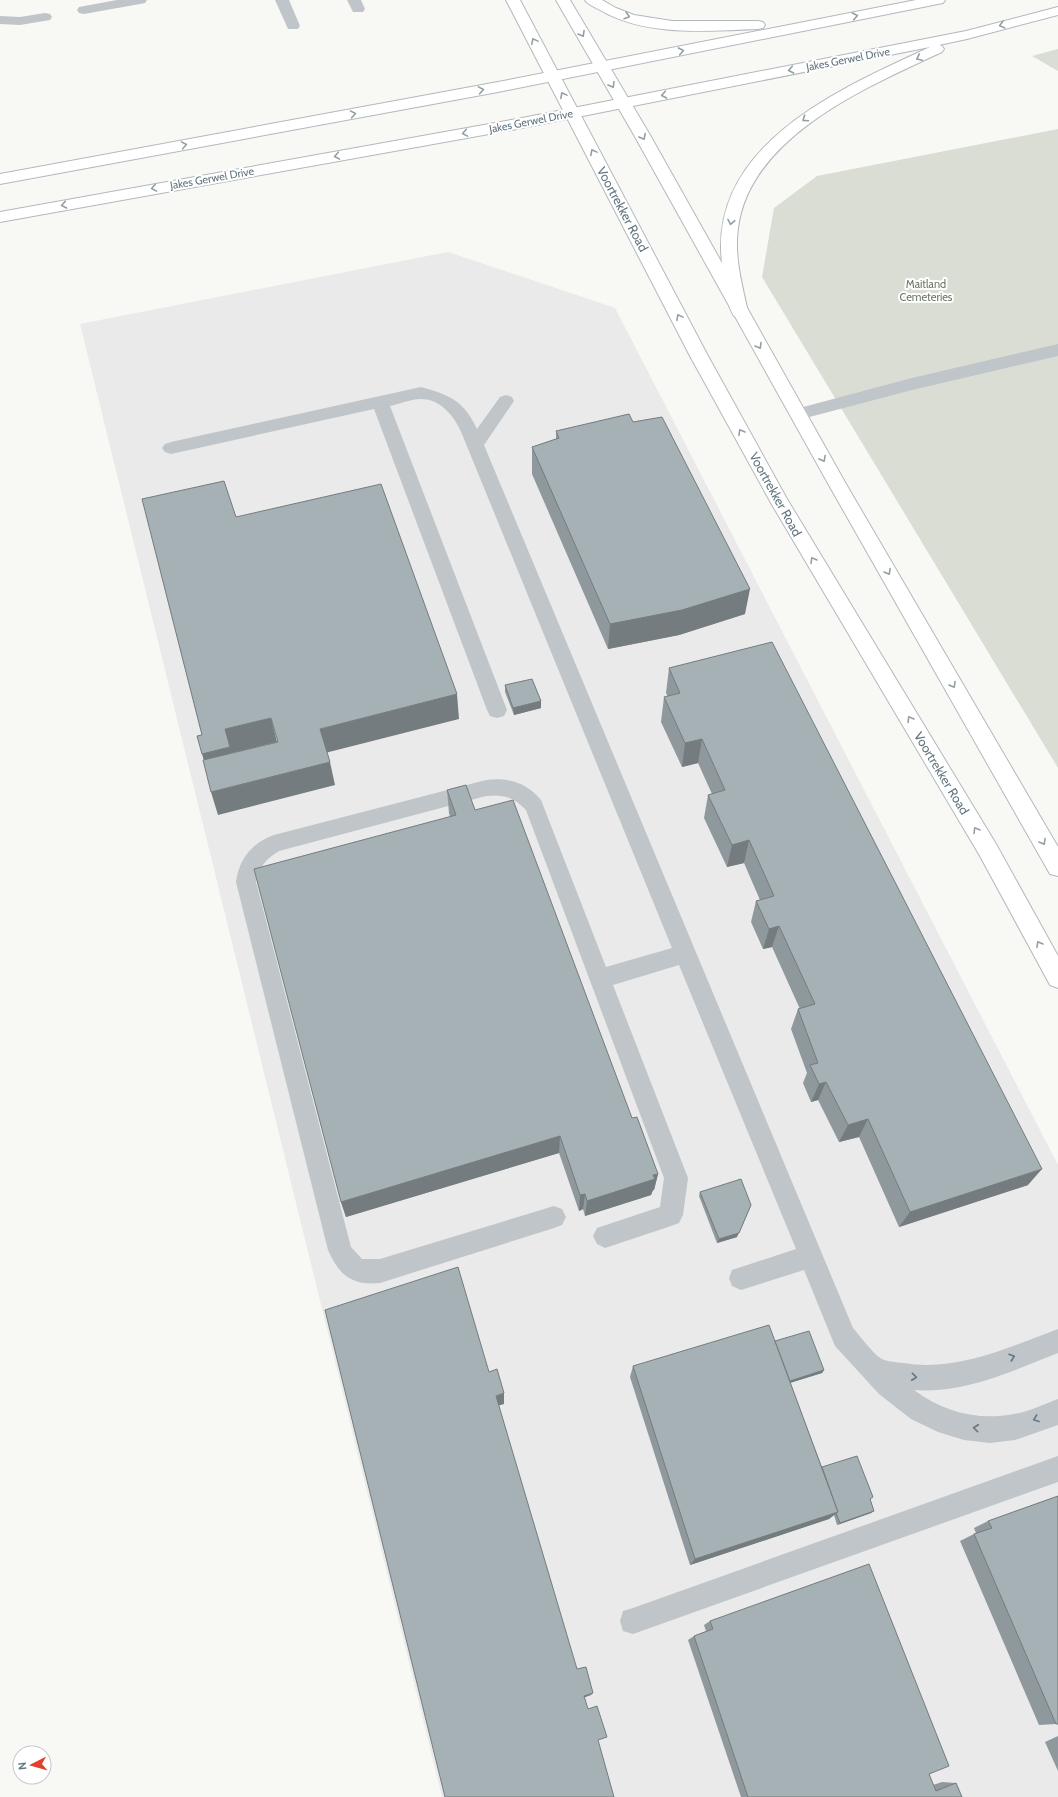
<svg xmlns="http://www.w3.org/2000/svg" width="1058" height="1797" font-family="Cabin,sans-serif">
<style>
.built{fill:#e9eae9}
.green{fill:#d9ddd4}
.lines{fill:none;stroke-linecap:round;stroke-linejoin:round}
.primary-casing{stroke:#b3b9bc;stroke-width:2}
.trunk-casing{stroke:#b2b8bb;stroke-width:2}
.service{fill:#bfc5c8;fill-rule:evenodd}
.primary{fill:#fff;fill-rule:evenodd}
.trunk{fill:#fff;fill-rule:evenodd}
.wall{fill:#8f989c}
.shaded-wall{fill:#747c7f}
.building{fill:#a6b1b5;stroke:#747c7f}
.oneway{stroke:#92a0a6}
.oneway2{stroke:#637780}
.labels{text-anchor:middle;stroke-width:4;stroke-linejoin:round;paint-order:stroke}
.far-street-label{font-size:11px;fill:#637780;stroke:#fff}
.far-park-label{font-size:11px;fill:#687862;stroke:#fff}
.street-label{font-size:13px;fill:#637780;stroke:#fff}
</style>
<rect width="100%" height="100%" fill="#f8f8f5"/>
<polygon class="built" points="448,252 615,308 1058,1165 1058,1797 442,1797 80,324"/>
<g class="green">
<polygon points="1058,49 1058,71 1032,56"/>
<polygon points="1058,129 1058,768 762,277 774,208 817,176"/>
</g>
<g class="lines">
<g class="primary-casing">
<g id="primary">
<polygon points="506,0 520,0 708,356 787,499 996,844 1058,956 1058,988 1050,985 980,856 771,503 690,356"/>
<polygon points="556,0 570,0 650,135 846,484 1058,847 1058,876 1050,874 830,487 634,135"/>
</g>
</g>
<g class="trunk-casing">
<g id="trunk">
<path d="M 585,0 L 602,0 L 616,8 L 634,15 L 672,21 L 758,21 L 763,22 L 765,25 L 763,28 L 758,29 C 707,31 646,37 600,10 C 595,7 588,5 585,0 Z"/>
<polygon points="916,0 945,0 943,3 498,92 0,184 0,174 498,82"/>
<path d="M 1058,7 L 1058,15 L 967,39 L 939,45 L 942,46 L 944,49 L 942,52 C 867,87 750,136 738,228 C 734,256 742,285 748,312 L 746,316 L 740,318 L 734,316 C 726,304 724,278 722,263 C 708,144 842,88 930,47 L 517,129 L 0,222 L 0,212 L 517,119 L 966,31 Z"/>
</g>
</g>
<g class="service">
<polygon points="117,0 147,0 145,3 140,4 84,14 79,13 77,10 79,7"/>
<polygon points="275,0 289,0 300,26 298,29 288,29"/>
<polygon points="347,0 361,0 365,9 363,12 353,12"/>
<polygon points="45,13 50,14 52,17 50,20 20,25 0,24 0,16 20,17"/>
<polygon points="1058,344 1058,356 912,390 798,420 792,418 789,414 792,410 912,378"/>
<path d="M 421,387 C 450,395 464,401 477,429 L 500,397 L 506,395 L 512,397 L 514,401 L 484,445 L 853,1328 C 859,1335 875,1356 882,1359 C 888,1362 896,1362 903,1363 C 957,1372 1009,1347 1058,1329 L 1058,1353 C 1012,1371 964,1394 914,1390 C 943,1412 978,1421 1014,1414 C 1029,1412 1044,1404 1058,1399 L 1058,1425 L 1015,1440 L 990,1443 L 964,1440 L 938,1432 L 911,1419 L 879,1394 L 835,1346 L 804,1270 L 741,1290 L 732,1286 L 729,1278 L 732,1270 L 796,1249 L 679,965 L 613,985 L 688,1178 L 683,1215 L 679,1223 L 671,1226 L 605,1248 L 597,1244 L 593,1236 L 597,1228 L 660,1207 L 664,1178 L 526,810 C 514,797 503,794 486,796 L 279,851 C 266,859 259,867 256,882 L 351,1247 L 362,1259 L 380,1259 L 554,1206 L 562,1209 L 566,1217 L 562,1225 L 554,1228 L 380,1283 C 352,1286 339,1275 328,1250 L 236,882 C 239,859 252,843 274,835 L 486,780 C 508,777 527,783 541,800 L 606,967 L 672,948 L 462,434 C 455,417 441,399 421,399 C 411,399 399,404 390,406 L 507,710 L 504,716 L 497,718 L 490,716 L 487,710 L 374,409 L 171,454 L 165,452 L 162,448 L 165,444 L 171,442 Z"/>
<polygon points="1058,1456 1058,1482 633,1634 623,1631 620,1621 623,1611 633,1608"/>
</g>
<use href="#primary" class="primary"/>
<use href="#trunk" class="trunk"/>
</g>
<g class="wall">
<polygon points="633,422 745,614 679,635 608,649 532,474 532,447 556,439 556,431"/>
<polygon points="669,668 1028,1185 899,1227 859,1137 839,1142 818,1100 811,1102 803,1083 807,1073 791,1029 798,1009 800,1009 772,947 763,949 751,922 756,901 760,900 744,863 727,867 704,818 708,795 712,794 698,763 682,767 661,722 664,697 668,697 666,693"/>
<polygon points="505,685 541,701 541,708 514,715 505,692"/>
<polygon points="447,790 475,810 632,1118 658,1174 654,1190 653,1190 651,1195 585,1216 583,1209 579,1211 559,1153 346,1217 341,1202 450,817 449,813"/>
<polygon points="700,1192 737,1237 717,1243 699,1196"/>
<polygon points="775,1341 824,1370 822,1373 790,1383 822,1467 870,1499 874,1511 871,1513 837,1525 834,1515 829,1519 690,1565 630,1377 633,1366"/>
<polygon points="1058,1496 1056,1724 1039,1725 960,1541 976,1533 974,1528 988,1521"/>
<polygon points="710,1621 929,1774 933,1785 942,1782 956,1783 962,1797 741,1797 688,1640 694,1636 706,1631 704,1625"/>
<polygon points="1058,1736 1058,1771 1045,1742"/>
</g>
<g class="shaded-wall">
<polygon points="750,589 745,614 679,635 608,649 610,624"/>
<polygon points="457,694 459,719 325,753 320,729"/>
<polygon points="541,701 541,708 514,715 513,708"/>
<polygon points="271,718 277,742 232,753 209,778 202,754 225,729"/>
<polygon points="702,739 698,763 682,767 685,743"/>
<polygon points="330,762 335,785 218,815 211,792"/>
<polygon points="749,840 744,863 727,867 732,845"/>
<polygon points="779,926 772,947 763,949 769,929"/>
<polygon points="826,1082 818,1100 811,1102 819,1084"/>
<polygon points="868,1119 859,1137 839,1142 848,1125"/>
<polygon points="560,1136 559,1153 346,1217 341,1202"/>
<polygon points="1042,1169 1028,1185 899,1227 910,1212"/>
<polygon points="658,1174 654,1190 653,1190 651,1195 585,1216 587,1201 653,1175"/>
<polygon points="585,1194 583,1209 579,1211 580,1195"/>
<polygon points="751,1205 737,1237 717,1243 719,1239"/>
<polygon points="824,1370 822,1373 786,1384 788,1381"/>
<polygon points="504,1393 504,1404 497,1406 496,1396"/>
<polygon points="874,1511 871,1513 837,1525 840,1523"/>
<polygon points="838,1512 829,1519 690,1565 695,1559"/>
<polygon points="593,1693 591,1695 583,1698 584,1696"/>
</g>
<g class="building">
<polygon points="629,414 633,422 662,417 750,589 682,610 610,624 532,447 559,438 556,431"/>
<polygon points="224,481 236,517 381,484 457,694 320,729 330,762 211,792 203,760 278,742 271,718 225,729 230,747 202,754 197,736 202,735 142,499"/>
<polygon points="772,642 1042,1169 910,1212 868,1119 848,1125 826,1082 819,1084 810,1065 818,1063 798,1009 815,1004 779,926 769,929 756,901 774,896 749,840 732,845 708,795 725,790 702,739 685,743 664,697 680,693 669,668"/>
<polygon points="532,679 541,701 513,708 505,685"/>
<polygon points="466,785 475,810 513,800 632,1118 637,1117 658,1174 653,1175 655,1179 587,1201 585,1194 580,1195 560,1136 341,1202 254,869 456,815 447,790"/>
<polygon points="741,1179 751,1205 739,1233 719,1239 700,1192"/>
<polygon points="458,1267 489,1372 497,1369 504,1393 496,1396 577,1669 586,1667 593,1693 584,1696 588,1709 597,1706 607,1737 598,1740 614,1797 445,1797 325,1310"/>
<polygon points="769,1325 838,1512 695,1559 633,1366"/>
<polygon points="809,1331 824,1370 790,1381 775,1341"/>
<polygon points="857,1456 873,1497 870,1499 874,1511 840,1523 836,1513 838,1512 822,1467"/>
<polygon points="1058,1496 1058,1724 1056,1724 974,1534 992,1528 988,1521"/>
<polygon points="869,1564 949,1766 929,1774 936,1791 956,1783 962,1797 748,1797 694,1636 713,1629 710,1621"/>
</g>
<defs><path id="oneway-chevron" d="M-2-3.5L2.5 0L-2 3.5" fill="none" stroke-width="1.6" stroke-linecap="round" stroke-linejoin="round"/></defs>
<g class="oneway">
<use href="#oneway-chevron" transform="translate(627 16) rotate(17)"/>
<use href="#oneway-chevron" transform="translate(855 16) rotate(-11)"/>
<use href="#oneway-chevron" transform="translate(1002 25) rotate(165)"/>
<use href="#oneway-chevron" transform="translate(582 34) rotate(60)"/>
<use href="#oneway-chevron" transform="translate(534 41) rotate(-118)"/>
<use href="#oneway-chevron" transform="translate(681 51) rotate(-11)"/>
<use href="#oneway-chevron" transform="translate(919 58) rotate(155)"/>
<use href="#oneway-chevron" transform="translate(791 70) rotate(169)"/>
<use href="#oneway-chevron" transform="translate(612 85) rotate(59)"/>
<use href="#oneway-chevron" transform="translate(481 90) rotate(-10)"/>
<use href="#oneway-chevron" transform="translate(563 95) rotate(-118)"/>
<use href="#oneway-chevron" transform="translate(664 95) rotate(169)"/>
<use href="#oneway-chevron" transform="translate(353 114) rotate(-10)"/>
<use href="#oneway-chevron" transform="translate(805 119) rotate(146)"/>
<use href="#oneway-chevron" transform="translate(465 133) rotate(170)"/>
<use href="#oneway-chevron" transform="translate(643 137) rotate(61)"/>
<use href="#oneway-chevron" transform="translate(184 145) rotate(-10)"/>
<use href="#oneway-chevron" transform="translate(593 152) rotate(-118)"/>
<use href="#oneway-chevron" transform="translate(337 156) rotate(170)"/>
<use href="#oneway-chevron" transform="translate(154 188) rotate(170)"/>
<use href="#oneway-chevron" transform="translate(64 205) rotate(169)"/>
<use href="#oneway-chevron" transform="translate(731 222) rotate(101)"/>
<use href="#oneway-chevron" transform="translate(679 317) rotate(-118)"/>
<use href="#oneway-chevron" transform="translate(759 346) rotate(60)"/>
<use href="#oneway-chevron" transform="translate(741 432) rotate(-119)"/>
<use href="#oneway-chevron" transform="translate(823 459) rotate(61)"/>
<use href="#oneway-chevron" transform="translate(813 560) rotate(-121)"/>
<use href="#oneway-chevron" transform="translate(888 572) rotate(60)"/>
<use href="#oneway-chevron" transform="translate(953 685) rotate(60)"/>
<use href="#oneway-chevron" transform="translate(910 719) rotate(-121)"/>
<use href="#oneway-chevron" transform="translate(976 830) rotate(-121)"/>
<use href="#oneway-chevron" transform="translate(1043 842) rotate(60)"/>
<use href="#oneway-chevron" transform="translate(1039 944) rotate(-119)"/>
</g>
<g class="oneway2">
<use href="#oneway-chevron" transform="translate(1012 1357) rotate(-19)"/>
<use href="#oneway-chevron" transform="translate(914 1377) rotate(6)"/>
<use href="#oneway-chevron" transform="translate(1036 1419) rotate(160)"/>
<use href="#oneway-chevron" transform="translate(976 1428) rotate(-174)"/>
</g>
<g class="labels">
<g class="far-street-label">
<text transform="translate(848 59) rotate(-11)" y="4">Jakes Gerwel Drive</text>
<text transform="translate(531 121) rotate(-11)" y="4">Jakes Gerwel Drive</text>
<text transform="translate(212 178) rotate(-10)" y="4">Jakes Gerwel Drive</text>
</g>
<g class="far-park-label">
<text x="926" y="288">Maitland<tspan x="926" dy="13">Cemeteries</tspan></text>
</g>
<g class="street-label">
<text transform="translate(623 209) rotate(62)" y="5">Voortrekker Road</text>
<text transform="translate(776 494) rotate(61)" y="5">Voortrekker Road</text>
<text transform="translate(942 773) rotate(59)" y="5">Voortrekker Road</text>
</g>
</g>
<g transform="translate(32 1765) rotate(264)"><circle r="19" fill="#ffffff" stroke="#c1c9cc"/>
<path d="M0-3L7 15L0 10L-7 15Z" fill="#e3402b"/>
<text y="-6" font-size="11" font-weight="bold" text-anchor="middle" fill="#637780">N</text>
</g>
</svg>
